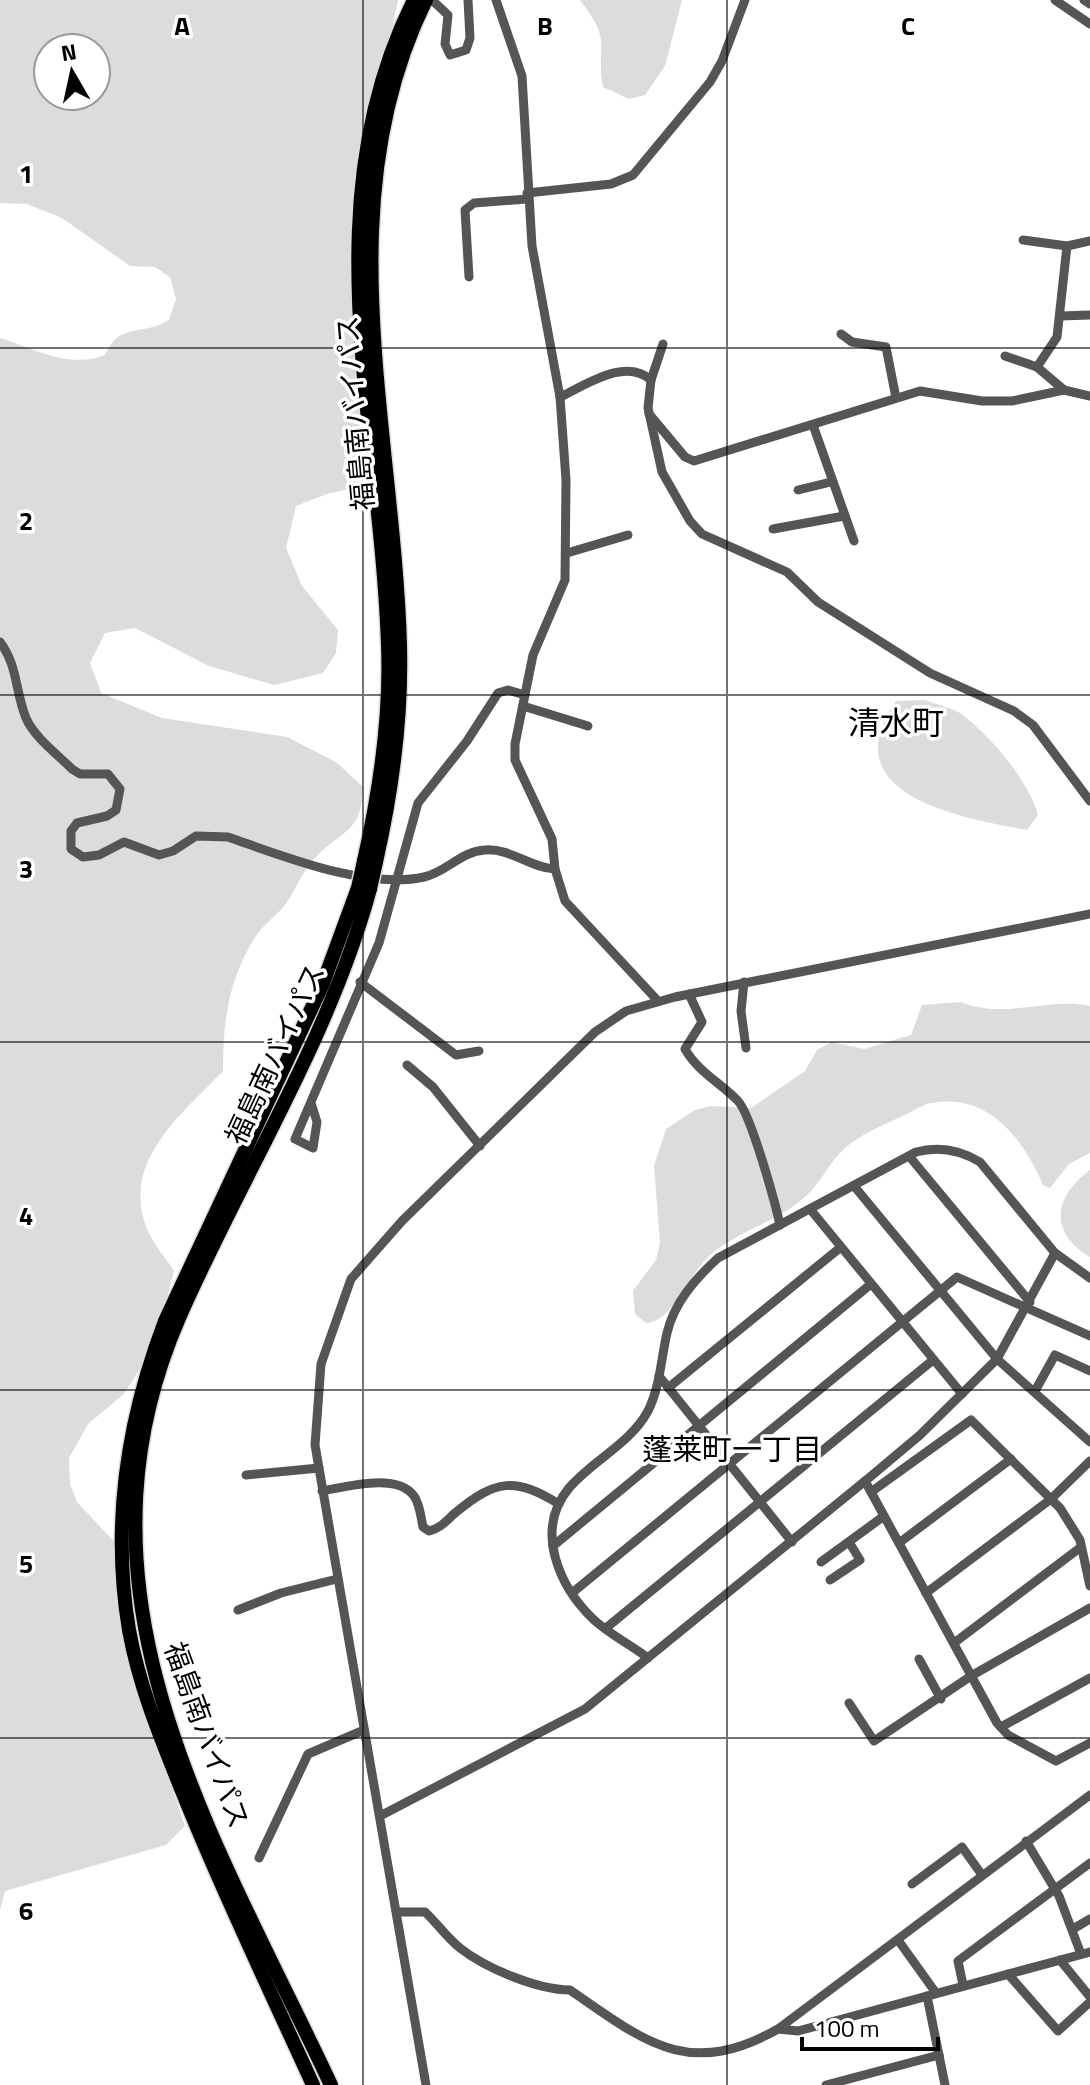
<svg xmlns="http://www.w3.org/2000/svg" width="1090" height="2085" font-family="'Titillium Web','Noto Sans JP',sans-serif">
<style>
.green{fill:#dcdcdc;fill-rule:evenodd}
.lines{fill:none;stroke-linecap:round;stroke-linejoin:round}
.highway-casing{stroke:#dbdbdb;stroke-width:17}
.minor{stroke:#555;stroke-width:9}
.highway{stroke:#000;stroke-width:14}
.highway-bridge-casing{stroke:#dbdbdb;stroke-width:17;stroke-linecap:butt}
.highway-bridge{stroke:#000;stroke-width:14}
.grid{fill:none;stroke:#000;stroke-width:2;stroke-opacity:0.55}
.labels{text-anchor:middle;stroke-width:7;stroke-linejoin:round;paint-order:stroke}
.street-label{font-size:28px;fill:#000;stroke:#fff}
.neighbourhood-label{font-size:30px;fill:#000;stroke:#fff}
.quarter-label{font-size:32px;fill:#000;stroke:#fff}
.grid-label{font-size:26px;text-anchor:middle;font-weight:bold;fill:#000;stroke:#fff;stroke-width:7;stroke-linejoin:round;paint-order:stroke}
</style>
<rect width="100%" height="100%" fill="#fff"/>
<g class="green">
<path d="M 0,0 L 398,0 L 370,132 L 374,483 L 327,494 L 296,506 L 286,548 L 302,586 L 338,630 L 336,653 L 323,673 L 274,685 L 209,666 L 135,628 L 105,633 L 90,663 L 101,693 L 162,718 L 287,737 L 336,762 L 363,787 C 362,834 342,829 315,858 C 302,871 296,890 285,905 C 276,916 264,924 256,936 C 228,979 223,1022 223,1071 C 181,1115 120,1162 147,1229 C 153,1244 166,1258 174,1271 L 154,1347 L 124,1394 L 88,1424 L 69,1458 L 70,1484 L 77,1502 L 121,1549 L 148,1718 L 185,1826 L 166,1845 L 5,1891 L 0,1910 L 0,338 C 35,349 68,369 105,355 C 120,321 142,337 169,320 L 176,299 L 170,277 L 155,267 L 130,266 L 62,218 L 27,204 L 0,203 ZM 48,48 L 96,48 L 96,96 L 48,96 Z"/>
<path d="M 580,0 L 682,0 L 665,66 L 645,95 L 629,99 L 603,87 C 596,41 613,43 580,0 Z"/>
<path d="M 925,700 C 935,704 950,707 960,713 C 989,734 1029,781 1038,815 L 1027,830 C 961,818 830,795 896,701 Z"/>
<path d="M 961,1002 C 1004,1020 1048,997 1090,1006 L 1090,1153 L 1069,1164 L 1050,1188 L 1043,1185 C 1023,1139 989,1092 931,1103 C 920,1105 909,1114 898,1118 C 880,1127 861,1134 845,1148 C 830,1161 822,1181 807,1195 C 778,1223 734,1231 705,1260 C 687,1279 672,1322 646,1323 L 635,1314 L 633,1291 L 656,1260 L 660,1243 L 654,1166 L 666,1129 L 695,1110 L 710,1106 L 751,1108 L 805,1071 L 817,1050 L 832,1042 L 864,1049 L 911,1035 L 922,1005 Z"/>
<path d="M 1090,1170 L 1090,1257 C 1049,1233 1053,1197 1090,1170 Z"/>
</g>
<g class="lines">
<g class="highway-casing">
<g id="highway">
<path d="M 364,861 C 380,790 391,718 388,645 C 381,429 311,204 414,0"/>
<path d="M 376,862 C 392,791 402,719 400,646 C 394,430 325,204 426,0"/>
<path d="M 313,2085 C 269,1988 222,1891 182,1791 C 161,1739 139,1686 129,1630 C 111,1523 127,1421 165,1321 L 322,986 L 358,888"/>
<path d="M 331,2085 C 215,1837 58,1597 179,1318 C 241,1176 329,1040 370,889"/>
</g>
</g>
<g class="minor">
<polyline points="432,0 448,15 445,44 450,55 466,50 470,38 468,0"/>
<path d="M 496,0 L 522,76 L 532,246 L 560,397 C 586,385 625,357 651,380 L 648,408 L 662,472 L 690,521 L 702,534 L 787,572 L 818,602 L 930,673 L 1014,711 L 1033,725 L 1090,801"/>
<polyline points="1055,0 1090,24"/>
<polyline points="1084,0 1090,4"/>
<polyline points="527,193 611,184 633,175 710,82 722,61 745,0"/>
<polyline points="1023,240 1067,246"/>
<polyline points="469,277 465,210 474,203 527,199"/>
<polyline points="1061,316 1090,315"/>
<polyline points="841,334 852,342 886,347 896,398"/>
<polyline points="1005,356 1037,367"/>
<polyline points="651,380 663,344"/>
<polyline points="1064,390 1037,367 1057,337 1067,246 1090,241"/>
<polyline points="560,397 566,480 565,580 533,655 515,744 515,760 552,839 555,869 565,901 658,1001"/>
<polyline points="649,414 685,457 694,461 920,391 982,401 1012,401 1064,390 1090,396"/>
<polyline points="813,425 854,541"/>
<polyline points="798,490 831,482"/>
<polyline points="773,529 844,516"/>
<polyline points="567,553 628,535"/>
<path d="M 0,642 C 18,666 15,691 26,718 C 34,737 57,754 72,769 L 80,774 L 108,774 L 120,789 L 116,810 L 107,816 L 77,823 L 71,831 L 71,849 L 83,857 L 99,855 L 124,842 L 159,855 L 173,851 L 196,836 L 228,837 C 283,856 367,890 424,877 C 447,872 461,851 485,850 C 511,848 530,868 555,869"/>
<polyline points="523,706 588,726"/>
<polyline points="360,982 456,1055 479,1051"/>
<polyline points="744,982 741,1011 746,1048"/>
<path d="M 689,994 L 702,1022 L 685,1049 C 698,1072 721,1083 738,1101 C 751,1115 775,1202 780,1225"/>
<polyline points="407,1065 433,1087 480,1146"/>
<polyline points="311,1103 317,1122 313,1148 295,1139 379,943 418,803 467,741 498,693 508,690 525,695"/>
<polyline points="909,1156 1030,1302"/>
<polyline points="854,1186 997,1359 1090,1442"/>
<polyline points="810,1209 962,1394"/>
<polyline points="659,1376 792,1542"/>
<polyline points="668,1388 841,1247"/>
<polyline points="1035,1391 1055,1355 1090,1371"/>
<polyline points="246,1475 319,1468"/>
<polyline points="865,1481 997,1723 1008,1735 1056,1761 1090,1743"/>
<path d="M 322,1491 C 346,1487 397,1472 414,1496 C 420,1504 421,1518 423,1527 L 429,1531 C 440,1529 447,1520 455,1513 C 496,1479 515,1477 559,1504"/>
<polyline points="871,1492 971,1420 1060,1508 1080,1540 1090,1586"/>
<polyline points="899,1543 1011,1459"/>
<polyline points="553,1546 871,1284"/>
<polyline points="821,1562 884,1516"/>
<polyline points="830,1580 860,1560 849,1542"/>
<polyline points="572,1593 957,1277 1090,1336"/>
<polyline points="926,1593 1051,1499 1090,1461"/>
<polyline points="238,1610 281,1593 337,1579"/>
<polyline points="606,1628 933,1360"/>
<polyline points="954,1643 1081,1547"/>
<path d="M 648,1658 C 631,1645 609,1634 593,1619 C 559,1586 534,1530 569,1488 C 593,1460 630,1444 648,1411 C 660,1387 661,1359 667,1333 C 674,1303 695,1279 718,1258 L 916,1152 C 939,1146 960,1150 980,1162 L 1055,1253 L 1090,1278"/>
<polyline points="919,1659 941,1699"/>
<polyline points="849,1703 874,1741 971,1676 1090,1608"/>
<polyline points="1001,1727 1090,1678"/>
<polyline points="380,1816 585,1709 870,1477 920,1435 997,1359 1055,1253"/>
<polyline points="1026,1841 1059,1896 1081,1954"/>
<polyline points="259,1858 308,1754 364,1730"/>
<polyline points="912,1884 962,1847 982,1875"/>
<path d="M 397,1912 L 425,1912 C 437,1923 447,1938 460,1948 C 485,1968 538,1990 570,1990 C 644,2041 688,2080 778,2029 L 1090,1795"/>
<polyline points="1073,1929 1090,1919"/>
<polyline points="898,1940 936,1993"/>
<polyline points="1060,1960 1090,1997"/>
<polyline points="1008,1974 1058,2031 1090,2002"/>
<polyline points="963,1985 958,1961 1090,1863"/>
<polyline points="927,1996 945,2085"/>
<polyline points="778,2029 798,2031 1090,1952"/>
<polyline points="426,2085 315,1445 321,1364 351,1279 402,1221 595,1032 626,1011 675,997 1090,914"/>
<polyline points="826,2085 939,2055"/>
</g>
<use href="#highway" class="highway"/>
<g class="highway-bridge-casing">
<g id="highway-bridge">
<polyline points="358,888 364,861"/>
<polyline points="370,889 376,862"/>
</g>
</g>
<use href="#highway-bridge" class="highway-bridge"/>
</g>
<path class="grid" d="M 363,0 L 363,2085M 727,0 L 727,2085M 0,348 L 1090,348M 0,695 L 1090,695M 0,1042 L 1090,1042M 0,1390 L 1090,1390M 0,1738 L 1090,1738"/>
<g class="labels">
<g class="street-label">
<text transform="translate(355 413) rotate(-95)" y="10">福島南バイパス</text>
<text transform="translate(275 1054) rotate(-65)" y="10">福島南バイパス</text>
<text transform="translate(207 1735) rotate(70)" y="10">福島南バイパス</text>
</g>
<g class="neighbourhood-label">
<text x="732" y="1460">蓬莱町一丁目</text>
</g>
<g class="quarter-label">
<text x="896" y="734">清水町</text>
</g>
</g>
<g class="grid-label">
<text x="182" y="35">A</text>
<text x="545" y="35">B</text>
<text x="908" y="35">C</text>
<text x="26" y="183">1</text>
<text x="26" y="530">2</text>
<text x="26" y="878">3</text>
<text x="26" y="1225">4</text>
<text x="26" y="1573">5</text>
<text x="26" y="1920">6</text>
</g>
<g transform="translate(72 72) rotate(351)"><circle r="38" fill="#ffffff" stroke="#999999" stroke-width="2"/>
<path d="M0-6L14 30L0 20L-14 30Z" fill="#000000"/>
<text y="-12" font-size="22" font-weight="bold" text-anchor="middle" fill="#000000">N</text>
</g>
<path d="M802 2037v12h136v-12" fill="none" stroke="#000000" stroke-width="4"/>
<text x="814" y="2037" font-size="24" fill="#000000" stroke="#ffffff" stroke-width="6" paint-order="stroke">100 m</text>
</svg>
